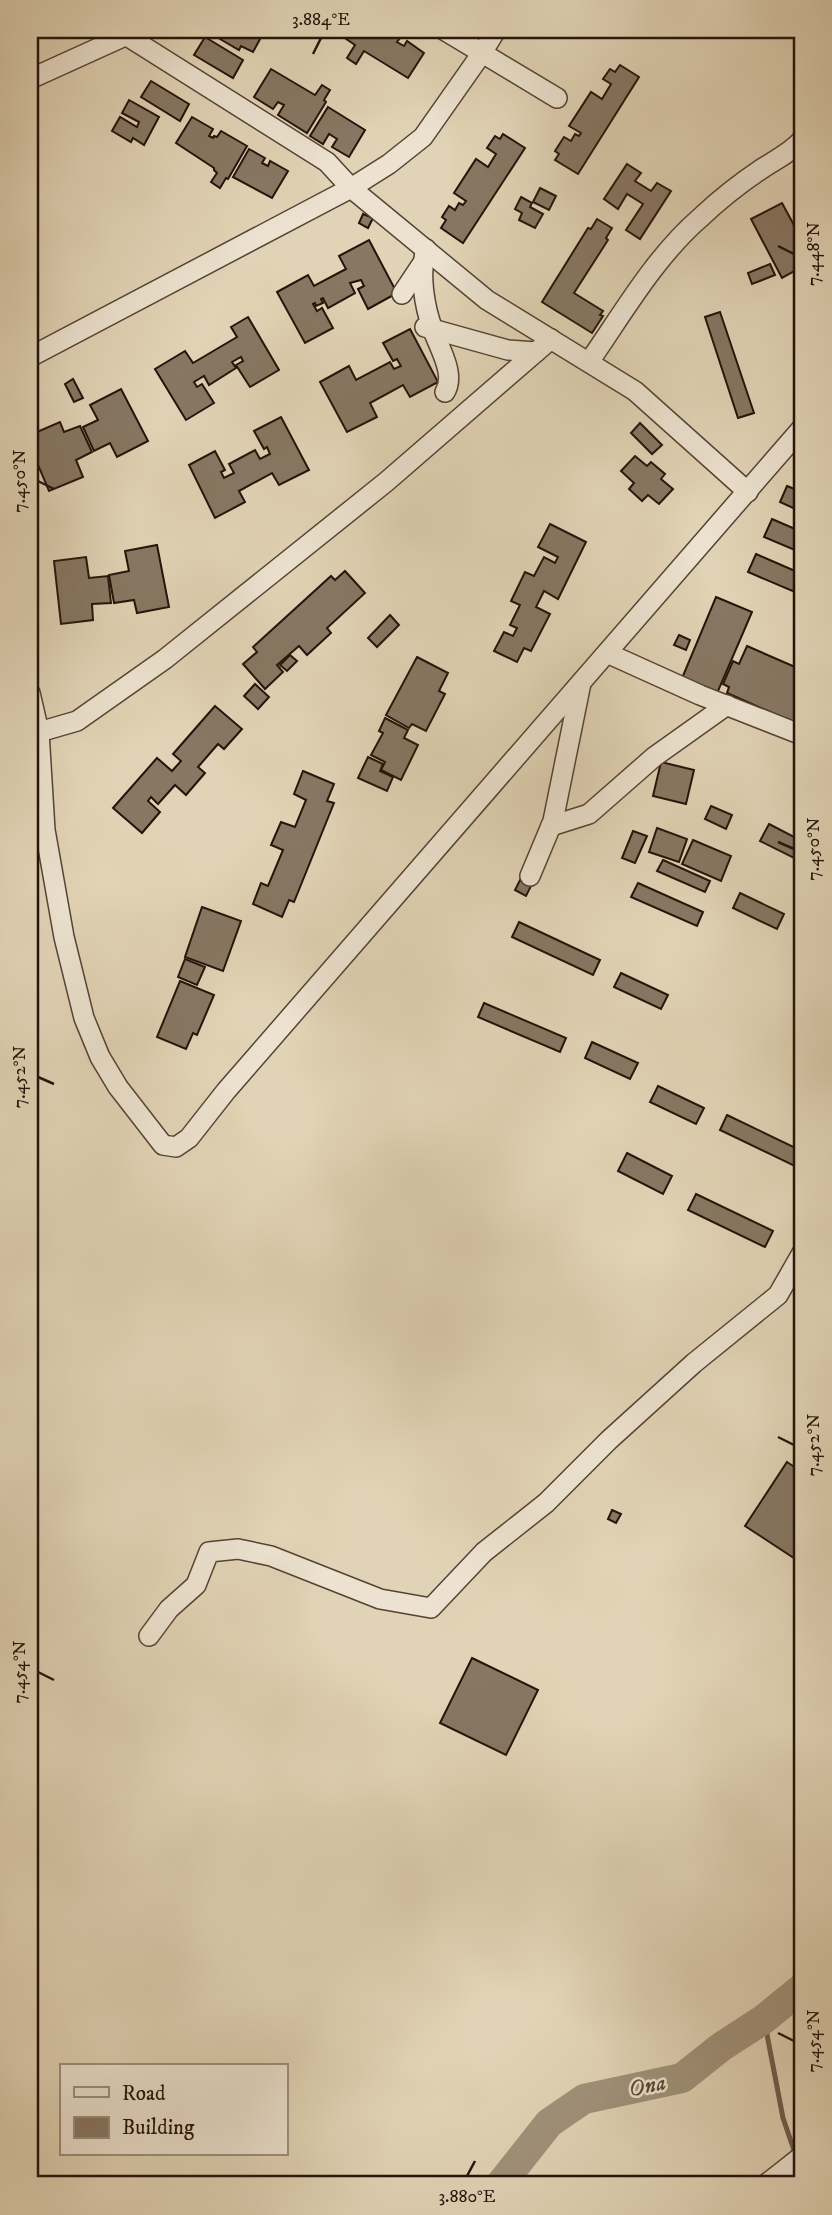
<svg xmlns="http://www.w3.org/2000/svg" width="832" height="2215" font-family="'IM FELL DW Pica',serif">
<style>
.lines{fill:none;stroke-linecap:round;stroke-linejoin:round}
.stream{stroke:#6f5f4e;stroke-width:5}
.river{stroke:#a1927b;stroke-width:30}
.building{fill:#877763;stroke:#25130a;stroke-width:2}
.minor-casing{stroke:#544335;stroke-width:22}
.minor{stroke:#ece2cf;stroke-width:19}
.ticks{fill:none;stroke:#25130a;stroke-width:2.5}
.labels{text-anchor:middle;stroke-width:5;stroke-linejoin:round;paint-order:stroke}
.water-label{font-size:23px;font-style:italic;fill:#574637;stroke:#ece2cf}
.neatline{fill:none;stroke:#25130a;stroke-width:2.5}
.ticks-label{font-size:18px;text-anchor:middle;fill:#25130a}
</style>
<rect width="100%" height="100%" fill="#e1d3b5"/>
<filter id="stains"><feTurbulence type="fractalNoise" baseFrequency=".00286" numOctaves="4"/><feColorMatrix values="0 0 0 0 .2 0 0 0 0 .09 0 0 0 0 .02 0 0 0 .5 -.17"/></filter>
<radialGradient id="worn" r=".72"><stop offset=".6" stop-color="#630" stop-opacity="0"/><stop offset="1" stop-color="#630" stop-opacity=".3"/></radialGradient>
<g class="lines">
<g class="stream">
<polyline points="764,2019 783,2118 796,2156"/>
<polyline points="798,2166 802,2180"/>
</g>
<polyline class="river" points="500,2185 549,2123 584,2099 682,2078 721,2047 764,2019 802,1988"/>
</g>
<g class="building">
<polygon points="225,30 238,30 245,33 247,30 265,30 253,52 241,46 239,50 220,39"/>
<polygon points="333,30 391,30 401,37 397,42 404,46 407,41 424,53 408,78 364,51 356,64 347,58 355,45"/>
<polygon points="205,37 243,60 233,78 194,55"/>
<polygon points="620,65 639,77 578,174 555,160 559,154 555,151 564,137 571,141 575,134 579,136 581,133 569,126 591,92 602,99 611,84 603,79 610,69 615,72"/>
<polygon points="271,69 315,95 322,85 330,90 324,100 326,102 307,133 278,115 284,105 278,102 273,109 254,97"/>
<polygon points="151,81 189,104 180,121 141,97"/>
<polygon points="129,100 159,117 144,145 133,138 131,142 112,131 120,117 137,127 139,122 122,113"/>
<polygon points="328,107 365,130 349,157 332,147 337,139 329,134 323,144 310,136"/>
<polygon points="192,117 213,129 209,136 213,138 214,136 217,137 221,131 247,146 228,179 226,178 220,188 211,182 217,173 214,170 214,168 176,143"/>
<polygon points="503,134 525,148 463,243 441,228 446,220 442,217 449,206 455,210 459,203 463,205 466,201 454,193 476,159 488,167 496,154 487,148 495,136 500,139"/>
<polygon points="249,149 265,158 262,163 268,166 270,161 288,171 272,198 233,177"/>
<polygon points="627,164 641,173 635,181 651,191 657,183 671,191 640,239 626,230 643,204 627,194 618,209 604,199"/>
<polygon points="540,188 556,196 549,210 533,202"/>
<polygon points="521,197 532,203 530,207 543,214 535,228 519,220 522,213 515,209"/>
<polygon points="782,203 802,240 802,267 782,278 751,219"/>
<polygon points="363,214 373,218 368,228 359,223"/>
<polygon points="597,219 612,228 606,238 608,240 574,293 603,311 600,315 603,316 592,333 542,302 588,228 591,229"/>
<polygon points="369,240 397,293 368,309 358,289 364,286 361,280 350,283 355,293 328,308 323,298 321,299 323,303 316,306 315,303 313,304 317,311 322,308 333,328 305,343 277,292 308,275 314,286 346,269 339,256"/>
<polygon points="770,264 775,275 752,284 748,273"/>
<polygon points="720,312 754,413 738,418 705,317"/>
<polygon points="248,317 279,370 250,387 236,365 243,361 241,357 232,362 236,368 209,385 204,376 194,382 197,387 202,384 214,403 186,420 155,369 185,351 193,363 237,337 231,327"/>
<polygon points="410,329 438,382 410,397 403,385 370,403 377,417 347,432 320,382 349,366 356,380 390,362 394,369 401,366 397,359 393,361 383,343"/>
<polygon points="73,379 83,398 74,402 65,384"/>
<polygon points="121,389 148,441 117,457 110,443 94,451 83,427 98,420 90,405"/>
<polygon points="281,417 309,470 279,485 272,473 239,491 245,502 215,518 189,465 215,451 225,470 221,472 224,478 234,473 229,464 255,450 260,459 270,454 267,447 264,449 254,431"/>
<polygon points="60,422 64,432 80,426 92,452 76,460 83,477 49,491 30,446 30,435"/>
<polygon points="640,423 662,445 652,454 631,433"/>
<polygon points="635,456 647,466 651,462 665,474 661,479 673,489 659,504 648,495 642,501 629,489 634,483 621,471"/>
<polygon points="787,486 802,492 802,512 780,502"/>
<polygon points="772,519 802,532 802,553 764,537"/>
<polygon points="550,524 586,542 558,599 544,591 536,607 550,614 531,651 524,648 517,662 494,651 504,632 513,636 517,628 510,625 520,605 511,601 525,572 534,576 544,557 555,563 558,557 538,547"/>
<polygon points="157,545 169,607 137,613 134,600 114,603 109,575 129,571 125,551"/>
<polygon points="756,554 802,574 802,595 748,572"/>
<polygon points="86,557 89,578 108,576 111,603 92,604 93,620 61,624 54,561"/>
<polygon points="345,571 365,593 327,628 331,633 307,655 299,646 277,665 283,672 265,689 243,664 257,652 253,647 331,576 335,580"/>
<polygon points="716,597 752,612 715,698 680,683"/>
<polygon points="390,615 399,625 377,647 368,638"/>
<polygon points="679,635 690,640 686,650 674,645"/>
<polygon points="747,646 802,670 802,726 727,693 729,687 723,684 733,661 739,664"/>
<polygon points="290,655 297,661 287,671 280,665"/>
<polygon points="417,657 448,673 439,691 445,694 426,731 412,724 409,728 386,715"/>
<polygon points="255,684 269,697 258,709 244,696"/>
<polygon points="215,706 242,729 224,749 218,744 198,767 205,773 186,795 175,785 158,804 151,797 148,801 160,812 142,833 113,808 157,758 172,771 181,761 173,754"/>
<polygon points="385,718 408,730 404,738 418,745 401,780 381,770 385,762 371,755 383,733 379,731"/>
<polygon points="368,757 383,764 380,771 393,777 387,791 358,778"/>
<polygon points="661,762 694,770 686,804 653,796"/>
<polygon points="303,771 334,784 327,801 334,803 294,902 289,900 282,917 253,904 261,883 268,886 283,850 271,845 281,822 295,827 306,800 294,794"/>
<polygon points="711,806 732,815 726,829 705,819"/>
<polygon points="769,824 802,841 802,862 760,841"/>
<polygon points="657,828 687,839 679,862 649,852"/>
<polygon points="633,831 647,836 635,863 622,858"/>
<polygon points="693,840 731,856 721,881 682,864"/>
<polygon points="663,860 710,881 705,892 657,871"/>
<polygon points="520,880 531,886 526,896 515,890"/>
<polygon points="638,883 703,912 697,926 631,897"/>
<polygon points="740,893 784,914 777,929 733,908"/>
<polygon points="202,907 241,921 223,971 185,957"/>
<polygon points="519,922 600,960 593,975 512,937"/>
<polygon points="185,959 205,967 197,985 178,977"/>
<polygon points="621,973 668,995 661,1009 614,987"/>
<polygon points="180,981 214,995 197,1035 193,1033 186,1049 157,1037"/>
<polygon points="484,1003 566,1038 560,1052 478,1017"/>
<polygon points="592,1042 638,1063 630,1079 585,1058"/>
<polygon points="658,1086 704,1108 696,1124 650,1102"/>
<polygon points="727,1115 802,1151 801,1169 720,1130"/>
<polygon points="627,1153 672,1176 663,1194 618,1171"/>
<polygon points="696,1194 773,1231 765,1247 688,1210"/>
<polygon points="787,1462 802,1472 802,1552 797,1560 745,1526"/>
<polygon points="612,1510 621,1514 616,1523 608,1519"/>
<polygon points="472,1658 538,1690 506,1755 440,1723"/>
</g>
<g class="lines">
<g class="minor-casing">
<g id="minor">
<polyline points="444,30 557,98"/>
<polyline points="127,36 327,162 351,188 487,300 635,391 748,492"/>
<polyline points="30,79 138,30"/>
<path d="M 426,249 C 419,273 424,306 433,330 C 439,348 456,374 445,392"/>
<polyline points="402,294 422,264"/>
<polyline points="425,327 508,350 536,352"/>
<polyline points="30,357 351,188 389,164 423,137 482,53 496,30"/>
<path d="M 589,362 C 623,313 655,257 700,218 C 719,200 742,182 763,168 C 777,159 790,153 802,140"/>
<polyline points="607,653 700,695 802,735"/>
<polyline points="30,693 39,732 77,721 165,659 386,482 551,339"/>
<polyline points="39,732 45,830 64,937 84,1018 100,1057 118,1087 163,1145 176,1147 189,1138 226,1091 802,428"/>
<polyline points="551,826 589,814 654,757 727,705"/>
<polyline points="530,876 553,821 581,683"/>
<polyline points="149,1636 169,1609 196,1585 209,1552 238,1549 271,1556 380,1599 431,1608 484,1552 546,1503 609,1440 694,1363 778,1295 802,1253"/>
<polyline points="765,2185 802,2156"/>
</g>
</g>
<use href="#minor" class="minor"/>
</g>
<path class="ticks" d="M 313,54 L 321,38M 778,246 L 794,254M 38,481 L 54,489M 778,842 L 794,849M 38,1077 L 54,1084M 778,1437 L 794,1445M 38,1672 L 54,1680M 778,2033 L 794,2041M 467,2176 L 475,2161"/>
<g class="labels">
<g class="water-label">
<text transform="translate(647 2085) rotate(-12)" y="8">Ona</text>
</g>
</g>
<rect width="832" height="2215" fill="none" stroke="#e1d3b5" stroke-width="77"/>
<rect x="60" y="2064" width="228" height="91" fill="#ece2cf" stroke="#9c8f80" stroke-width="2"/>
<rect x="74" y="2087" width="35" height="10" fill="#ece2cf" stroke="#9c8f80" stroke-width="2"/>
<text x="122" y="2100" font-size="21" fill="#25130a">Road</text>
<rect x="74" y="2117" width="35" height="21" fill="#877763" stroke="#9c8f80" stroke-width="2"/>
<text x="122" y="2134" font-size="21" fill="#25130a">Building</text>
<rect x="38" y="38" width="756" height="2138" class="neatline"/>
<g class="ticks-label">
<text x="321" y="25">3.884°E</text>
<text transform="translate(813 254) rotate(-90)" y="6">7.448°N</text>
<text transform="translate(19 481) rotate(-90)" y="6">7.450°N</text>
<text transform="translate(813 849) rotate(-90)" y="6">7.450°N</text>
<text transform="translate(19 1077) rotate(-90)" y="6">7.452°N</text>
<text transform="translate(813 1445) rotate(-90)" y="6">7.452°N</text>
<text transform="translate(19 1672) rotate(-90)" y="6">7.454°N</text>
<text transform="translate(813 2041) rotate(-90)" y="6">7.454°N</text>
<text x="467" y="2202">3.880°E</text>
</g>
<rect width="100%" height="100%" filter="url(#stains)"/>
<rect width="100%" height="100%" fill="url(#worn)"/>
</svg>
